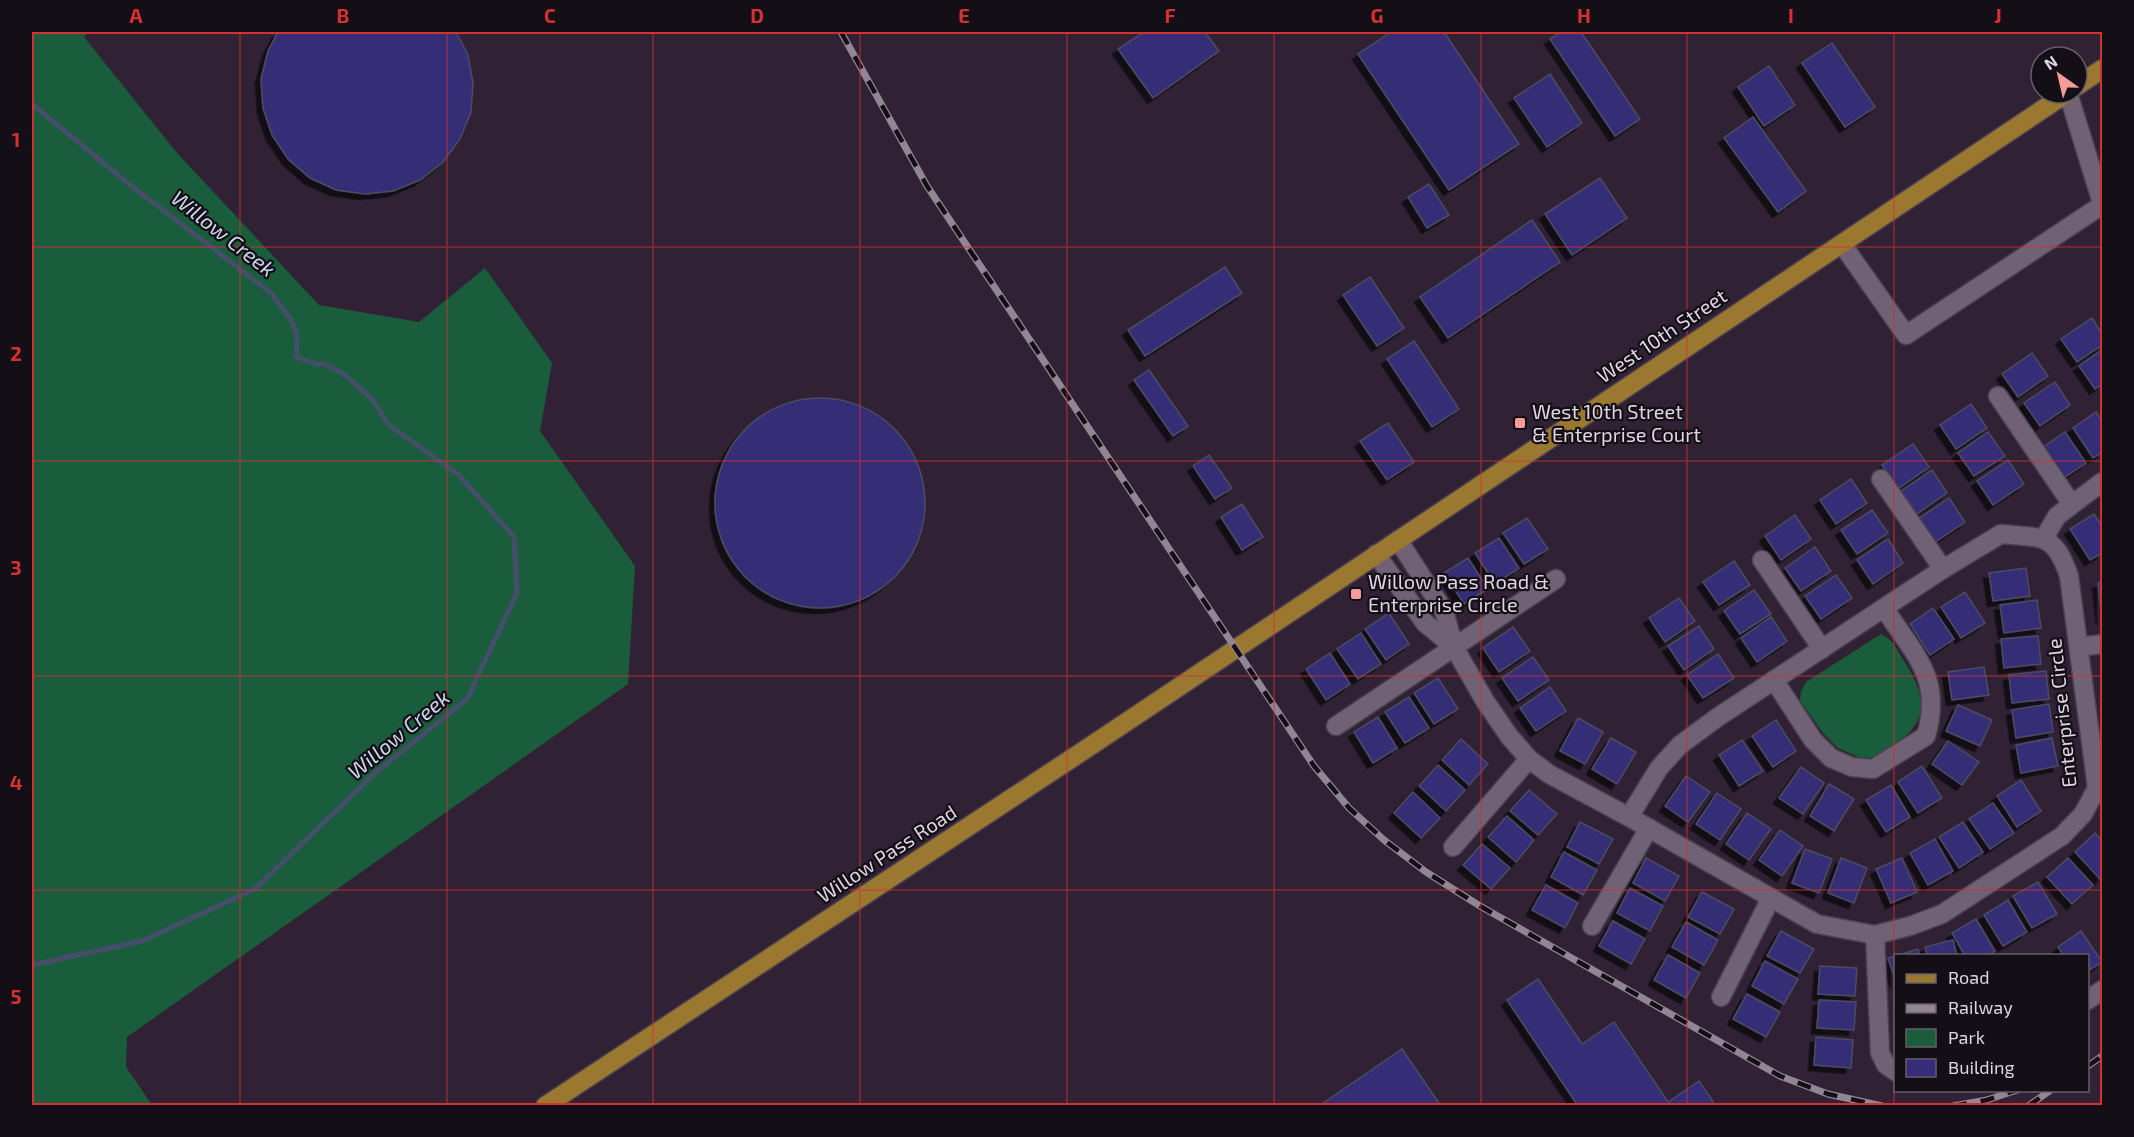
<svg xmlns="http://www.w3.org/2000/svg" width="2134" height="1137" font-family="'Exo 2',sans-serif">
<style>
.green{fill:#1a5d3c}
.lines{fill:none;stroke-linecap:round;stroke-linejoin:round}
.stream{stroke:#444e6a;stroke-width:5}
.building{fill:#352d77;stroke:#4b4c62;stroke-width:1.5;filter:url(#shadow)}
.minor-casing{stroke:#4b404f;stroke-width:21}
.major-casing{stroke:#4b404f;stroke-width:21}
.minor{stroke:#706175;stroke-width:18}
.major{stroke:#9b782f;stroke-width:18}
.rail-casing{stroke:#918695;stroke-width:7}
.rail{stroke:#140e16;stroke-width:4.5;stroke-dasharray:14;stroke-linecap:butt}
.grid{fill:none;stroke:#d63131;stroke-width:1.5;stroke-opacity:0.55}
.poi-dot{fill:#f59b99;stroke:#140e16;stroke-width:2}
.labels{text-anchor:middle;stroke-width:4.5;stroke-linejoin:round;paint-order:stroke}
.street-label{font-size:20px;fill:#dfd6e2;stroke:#140e16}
.poi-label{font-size:20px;fill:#dfd6e2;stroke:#140e16;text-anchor:start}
.water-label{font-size:21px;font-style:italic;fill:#cbd8eb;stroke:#140e16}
.neatline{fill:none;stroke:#d63131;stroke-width:2}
.grid-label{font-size:20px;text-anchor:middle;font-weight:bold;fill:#d63131}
</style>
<defs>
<filter id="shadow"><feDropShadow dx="-5.5" dy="5.5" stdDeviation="0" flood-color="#0009"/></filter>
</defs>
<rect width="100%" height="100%" fill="#302234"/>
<g class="green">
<polygon points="32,32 89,32 84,37 177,153 319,305 419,322 485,268 552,363 540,431 635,566 628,684 127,1037 126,1067 152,1105 32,1105"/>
<path d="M 1881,634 C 1892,639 1896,647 1902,658 C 1926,694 1932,720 1893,746 C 1883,753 1875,758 1863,759 L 1838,748 L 1824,734 L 1800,701 L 1801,692 L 1806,682 Z"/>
</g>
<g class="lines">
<polyline class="stream" points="32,104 129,184 271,293 291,320 297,335 296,357 316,364 325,364 345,375 373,400 389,425 459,475 514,537 517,593 467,699 374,774 255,889 142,941 32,965"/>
</g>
<g class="building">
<polygon points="278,32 456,32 468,55 473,83 471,112 460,139 443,162 420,180 393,191 365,194 336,190 310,178 288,159 272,135 263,108 261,79 268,51"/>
<polygon points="1144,32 1205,32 1219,51 1153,98 1118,49"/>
<polygon points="1391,32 1444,32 1519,144 1449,190 1358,54"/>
<polygon points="1561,32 1581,32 1640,119 1615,136 1550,39"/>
<polygon points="1832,43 1875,107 1845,127 1802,63"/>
<polygon points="1769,66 1795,105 1764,126 1738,87"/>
<polygon points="1550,74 1582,123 1547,147 1514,98"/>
<polygon points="1753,117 1806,191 1778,212 1724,138"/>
<polygon points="1600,178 1627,218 1572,255 1545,214"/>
<polygon points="1429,184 1449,215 1427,228 1408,197"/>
<polygon points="1532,220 1560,262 1448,338 1420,297"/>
<polygon points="1225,267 1242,293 1145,356 1128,330"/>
<polygon points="1370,277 1404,328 1377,346 1343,295"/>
<polygon points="2092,318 2102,334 2102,345 2077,362 2061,339"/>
<polygon points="1414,341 1459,409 1432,427 1387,359"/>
<polygon points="2102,350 2102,384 2095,389 2079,366"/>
<polygon points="2032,353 2048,376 2018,397 2002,374"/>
<polygon points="1149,370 1188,426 1173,436 1134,380"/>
<polygon points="2055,382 2070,405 2040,426 2024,403"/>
<circle cx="820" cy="503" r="105"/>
<polygon points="1971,404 1987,428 1956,449 1940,425"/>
<polygon points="2096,412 2102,421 2102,452 2093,458 2073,428"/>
<polygon points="1388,423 1414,462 1387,480 1360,441"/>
<polygon points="1988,432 2005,456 1974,476 1958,453"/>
<polygon points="2065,432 2086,463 2062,479 2042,448"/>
<polygon points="1913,444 1929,467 1898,489 1882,465"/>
<polygon points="1209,455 1232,488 1215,499 1193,466"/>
<polygon points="2008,460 2024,484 1993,505 1977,481"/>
<polygon points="1932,470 1947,493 1917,514 1901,491"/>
<polygon points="1851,479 1867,503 1836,524 1820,500"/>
<polygon points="1949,498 1965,522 1934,543 1918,519"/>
<polygon points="1242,504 1263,537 1242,550 1221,517"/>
<polygon points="1872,510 1888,533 1857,554 1841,530"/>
<polygon points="2094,514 2102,527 2102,553 2090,560 2070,529"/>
<polygon points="1795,515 1811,539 1781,560 1765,536"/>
<polygon points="1527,518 1548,549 1524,564 1503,533"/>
<polygon points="1499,538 1519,568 1495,584 1475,553"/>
<polygon points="1888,539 1903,563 1873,584 1857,560"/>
<polygon points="1815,547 1831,571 1801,591 1785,568"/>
<polygon points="1468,558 1488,589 1464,604 1444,573"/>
<polygon points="1734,561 1750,585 1719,605 1703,582"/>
<polygon points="2026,568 2030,596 1993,601 1989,573"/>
<polygon points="1836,575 1852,598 1821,619 1805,596"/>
<polygon points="2102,582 2102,620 2098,583"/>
<polygon points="1754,590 1771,614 1740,634 1724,611"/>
<polygon points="1965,592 1985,623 1961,638 1941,607"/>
<polygon points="1679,598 1695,621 1665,642 1649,618"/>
<polygon points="2037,600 2041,628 2004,633 2000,605"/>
<polygon points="1933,608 1954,639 1930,655 1910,624"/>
<polygon points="1389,613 1409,644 1386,660 1365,629"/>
<polygon points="1771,617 1787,641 1757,662 1741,638"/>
<polygon points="1699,626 1714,649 1684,670 1668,646"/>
<polygon points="1513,627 1530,651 1499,672 1483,648"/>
<polygon points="1361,633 1381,664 1358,679 1337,649"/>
<polygon points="2038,636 2041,664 2004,668 2001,639"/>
<polygon points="1330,653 1350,684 1326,700 1306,669"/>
<polygon points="1718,654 1734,678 1703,698 1687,675"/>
<polygon points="1533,657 1549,680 1518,701 1502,678"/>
<polygon points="1984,667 1989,695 1952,700 1948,672"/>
<polygon points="2046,671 2049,699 2012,703 2009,675"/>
<polygon points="1438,678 1458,709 1434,724 1414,693"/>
<polygon points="1550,687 1566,711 1536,731 1520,708"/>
<polygon points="1409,697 1429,728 1405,743 1385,712"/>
<polygon points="2049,704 2053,732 2016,738 2012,710"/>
<polygon points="1958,705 1992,720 1980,746 1946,731"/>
<polygon points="1378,717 1397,748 1373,763 1354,732"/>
<polygon points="1578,718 1603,732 1585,764 1560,751"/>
<polygon points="1776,720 1796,751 1773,767 1752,736"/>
<polygon points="1611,738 1636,752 1617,784 1592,769"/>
<polygon points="2052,738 2058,766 2021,773 2016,745"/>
<polygon points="1461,739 1488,764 1469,785 1442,760"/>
<polygon points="1742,740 1763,771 1739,786 1719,755"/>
<polygon points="1948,741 1979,762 1962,785 1932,764"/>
<polygon points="1438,765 1465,790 1446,811 1419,786"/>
<polygon points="1922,766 1942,798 1918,813 1898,782"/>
<polygon points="1801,767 1824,783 1803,814 1779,798"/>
<polygon points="1686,776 1710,792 1688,822 1665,806"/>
<polygon points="2021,780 2041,811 2017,827 1997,796"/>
<polygon points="1829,784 1854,799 1834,831 1810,816"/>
<polygon points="1891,785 1910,817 1886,832 1866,800"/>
<polygon points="1529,790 1557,814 1538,835 1510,811"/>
<polygon points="1413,792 1440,818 1421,838 1394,813"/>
<polygon points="1717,793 1741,809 1720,840 1696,824"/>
<polygon points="1993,803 2014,833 1990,849 1969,819"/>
<polygon points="1747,813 1771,829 1749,860 1726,844"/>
<polygon points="1507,816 1534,840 1516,862 1488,837"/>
<polygon points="1580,822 1613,839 1599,864 1567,847"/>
<polygon points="1963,822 1983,852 1959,868 1939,837"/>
<polygon points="1780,830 1803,846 1782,876 1759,860"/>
<polygon points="2095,833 2102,841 2102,877 2100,879 2075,852"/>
<polygon points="1935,839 1953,871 1928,885 1910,853"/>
<polygon points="1482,844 1510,868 1491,889 1463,865"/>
<polygon points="1805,849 1832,859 1819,893 1792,883"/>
<polygon points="1564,852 1597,870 1583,895 1551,877"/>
<polygon points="1646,858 1679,876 1665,901 1633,883"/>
<polygon points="1841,858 1867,868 1854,903 1828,893"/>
<polygon points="1902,858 1917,892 1891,903 1876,869"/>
<polygon points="2068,858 2093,885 2072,904 2047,877"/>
<polygon points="2038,882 2057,914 2032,928 2013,896"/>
<polygon points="1546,885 1578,903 1565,928 1532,910"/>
<polygon points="1630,888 1663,906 1650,931 1617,913"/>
<polygon points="1702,892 1734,909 1720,934 1688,917"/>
<polygon points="2008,900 2027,932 2003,946 1984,915"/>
<polygon points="1976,919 1995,951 1987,956 1965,956 1952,933"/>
<polygon points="1613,921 1645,939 1631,964 1599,946"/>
<polygon points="1686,922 1718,940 1704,965 1672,947"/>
<polygon points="1781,931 1814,949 1800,973 1767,956"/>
<polygon points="2081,931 2102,962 2088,971 2088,956 2064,956 2058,947"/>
<polygon points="1953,940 1957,956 1927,956 1925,947"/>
<polygon points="1918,949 1920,956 1896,956"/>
<polygon points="1668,955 1700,973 1686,998 1654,980"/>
<polygon points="1896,956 1896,982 1888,958"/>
<polygon points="1765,961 1798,979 1784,1004 1752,986"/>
<polygon points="1820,966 1857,968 1855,996 1818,994"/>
<polygon points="1538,979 1582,1044 1614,1022 1668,1102 1699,1081 1716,1106 1578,1106 1507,1000"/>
<polygon points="1747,994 1780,1012 1766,1037 1733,1019"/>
<polygon points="1819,1000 1856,1002 1854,1030 1817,1028"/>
<polygon points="1816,1037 1853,1040 1851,1068 1814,1065"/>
<polygon points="1402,1049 1441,1106 1319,1106"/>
</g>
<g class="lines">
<g class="minor-casing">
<g id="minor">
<polyline points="2068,93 2102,203"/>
<polyline points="1842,244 1906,335 2102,205"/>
<polyline points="1998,396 2071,503"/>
<polyline points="1881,479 1943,569"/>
<path d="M 2001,534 C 2043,538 2054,533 2069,576 L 2097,788 L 2083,814 L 2062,836 L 1942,914 L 1910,926 L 1875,935 L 1817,924 L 1629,817 L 1659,768 L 1680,745 L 1718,717 L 1943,569 Z"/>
<polyline points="2044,538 2057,516 2102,482"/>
<polyline points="1398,540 1444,611 1454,647 1485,701 1509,736 1529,759 1549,774 1629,817"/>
<polyline points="1376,554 1425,623 1454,647"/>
<polyline points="1762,560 1822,649"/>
<polyline points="2079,647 2102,644"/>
<path d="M 1774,680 L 1813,740 L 1831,758 L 1852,767 L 1873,769 L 1926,736 C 1943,678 1914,654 1884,608"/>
<polyline points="1336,726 1556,579"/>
<polyline points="1453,847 1529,759"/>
<polyline points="1592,926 1649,828"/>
<polyline points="1875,935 1880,1053 1886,1065 1896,1072"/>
<polyline points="1721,997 1771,898"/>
<polyline points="2088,1000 2102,990"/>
</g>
</g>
<g class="major-casing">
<g id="major">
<polyline points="2077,86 2102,69"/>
<polyline points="545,1106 1086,749 2067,93"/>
</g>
</g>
<use href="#minor" class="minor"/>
<use href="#major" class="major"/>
<g class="rail-casing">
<g id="rail">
<polyline points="841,32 927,186 1314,766 1349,808 1384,840 1426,872 1480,906 1780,1076 1828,1094 1882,1106"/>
<polyline points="2088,1066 2102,1056"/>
<polyline points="1953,1106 1987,1100 2017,1090"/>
<polyline points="2028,1106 2051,1090"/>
</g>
</g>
<use href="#rail" class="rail"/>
</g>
<path class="grid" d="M 240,32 L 240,1106M 447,32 L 447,1106M 653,32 L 653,1106M 860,32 L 860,1106M 1067,32 L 1067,1106M 1274,32 L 1274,1106M 1481,32 L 1481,1106M 1687,32 L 1687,1106M 1894,32 L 1894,1106M 32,247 L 2102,247M 32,461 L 2102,461M 32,676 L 2102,676M 32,890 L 2102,890"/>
<g class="poi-dot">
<rect x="1514" y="417" width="12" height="12" rx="3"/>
<rect x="1350" y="588" width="12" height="12" rx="3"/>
</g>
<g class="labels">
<g class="street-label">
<text transform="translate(1662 336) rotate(-34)" y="7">West 10th Street</text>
<text transform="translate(2062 713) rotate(-96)" y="7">Enterprise Circle</text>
<text transform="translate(887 854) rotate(-33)" y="7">Willow Pass Road</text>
</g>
<g class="poi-label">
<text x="1532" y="419">West 10th Street<tspan x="1532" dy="23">&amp; Enterprise Court</tspan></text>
<text x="1368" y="589">Willow Pass Road &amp;<tspan x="1368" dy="23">Enterprise Circle</tspan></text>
</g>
<g class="water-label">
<text transform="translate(223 234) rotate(38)" y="7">Willow Creek</text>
<text transform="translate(399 735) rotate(-40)" y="7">Willow Creek</text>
</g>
</g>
<rect width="2134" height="1137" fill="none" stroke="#140e16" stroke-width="66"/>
<rect x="1894" y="954" width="195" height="138" fill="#140e16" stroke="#655e68" stroke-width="1.5"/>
<rect x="1906" y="974" width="30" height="9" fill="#9b782f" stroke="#655e68" stroke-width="1.5"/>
<text x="1948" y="984" font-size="18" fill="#dfd6e2">Road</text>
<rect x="1906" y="1004" width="30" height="9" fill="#918695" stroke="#655e68" stroke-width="1.5"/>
<text x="1948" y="1014" font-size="18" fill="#dfd6e2">Railway</text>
<rect x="1906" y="1029" width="30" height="18" fill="#1a5d3c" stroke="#655e68" stroke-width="1.5"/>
<text x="1948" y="1044" font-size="18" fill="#dfd6e2">Park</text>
<rect x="1906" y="1059" width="30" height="18" fill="#352d77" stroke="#655e68" stroke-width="1.5"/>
<text x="1948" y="1074" font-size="18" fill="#dfd6e2">Building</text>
<g transform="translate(2059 75) rotate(326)"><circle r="28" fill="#140e16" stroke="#655e68" stroke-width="1.5"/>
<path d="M0-4.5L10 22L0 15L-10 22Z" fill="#f59b99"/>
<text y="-9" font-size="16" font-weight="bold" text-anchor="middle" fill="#dfd6e2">N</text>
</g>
<rect x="33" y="33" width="2068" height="1071" class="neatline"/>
<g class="grid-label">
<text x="136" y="23">A</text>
<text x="343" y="23">B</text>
<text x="550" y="23">C</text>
<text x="757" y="23">D</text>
<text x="964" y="23">E</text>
<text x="1170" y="23">F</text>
<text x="1377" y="23">G</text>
<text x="1584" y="23">H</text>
<text x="1791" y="23">I</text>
<text x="1998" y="23">J</text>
<text x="16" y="147">1</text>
<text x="16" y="361">2</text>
<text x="16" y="575">3</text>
<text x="16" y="790">4</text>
<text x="16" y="1004">5</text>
</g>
</svg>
